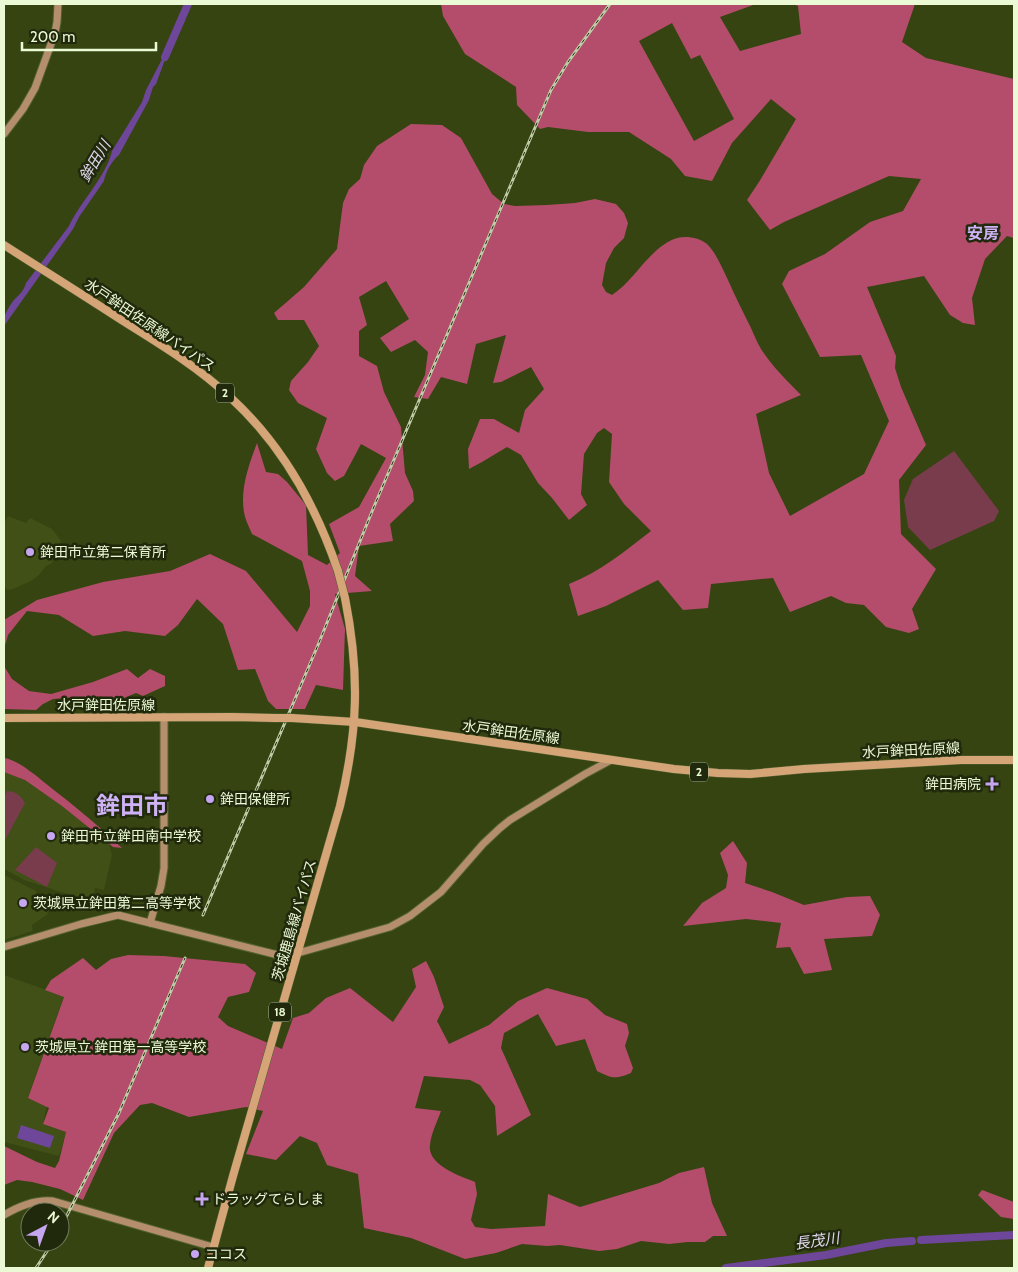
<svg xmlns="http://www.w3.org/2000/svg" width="1018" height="1272" font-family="Cabin,'Noto Sans JP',sans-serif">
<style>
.built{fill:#405016}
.green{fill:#793c4d}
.forest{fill:#b34d6b;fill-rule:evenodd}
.water{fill:#6e469a}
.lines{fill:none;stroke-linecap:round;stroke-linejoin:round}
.river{stroke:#6e469a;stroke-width:8}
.secondary-casing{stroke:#526130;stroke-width:9}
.primary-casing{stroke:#526130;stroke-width:9}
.secondary{stroke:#b58f6d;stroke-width:7}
.primary{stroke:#d5a578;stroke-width:8}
.rail-casing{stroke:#bfcda6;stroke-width:3}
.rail{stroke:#20290c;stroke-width:1;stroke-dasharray:4;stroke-linecap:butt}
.primary-bridge-casing{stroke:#526130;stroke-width:9;stroke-linecap:butt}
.primary-bridge{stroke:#d5a578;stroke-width:8}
.poi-dot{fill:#c6a6f0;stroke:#20290c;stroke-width:2}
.labels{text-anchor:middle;stroke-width:5;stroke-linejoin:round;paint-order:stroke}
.shield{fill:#20290c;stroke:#aebb99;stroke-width:1}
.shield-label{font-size:12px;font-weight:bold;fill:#ebf9d5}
.street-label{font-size:14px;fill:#ebf9d5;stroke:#20290c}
.poi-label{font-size:14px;fill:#ebf9d5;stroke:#20290c;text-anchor:start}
.water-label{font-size:15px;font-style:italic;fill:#e0d7ee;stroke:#20290c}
.quarter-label{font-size:16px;font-weight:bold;fill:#cfb1f6;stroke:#20290c}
.town-label{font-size:24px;font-weight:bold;fill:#cfb1f6;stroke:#20290c}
</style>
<rect width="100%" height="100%" fill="#354410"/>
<g class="built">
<polygon points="8,516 26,523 30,518 52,529 61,541 52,563 45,567 39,575 31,581 13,589 7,590 4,585 4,524"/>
<polygon points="4,771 36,784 109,844 112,855 104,890 95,888 92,902 24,880 4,869"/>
<polygon points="4,875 36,891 48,914 32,925 33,931 4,940"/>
<polygon points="4,975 64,996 28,1097 47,1105 43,1124 66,1132 59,1156 4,1142"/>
</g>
<g class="green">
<polygon points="954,451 999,511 994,521 930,550 908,527 904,500 913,479"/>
<path d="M 7,791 C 16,791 21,796 25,803 L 4,842 L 4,797 Z"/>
<polygon points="36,847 57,863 47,887 15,870"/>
</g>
<g class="forest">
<path d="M 441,4 L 756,4 L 720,17 L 740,51 L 801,34 L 798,6 L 793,4 L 915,4 L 902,42 L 926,58 L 1014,79 L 1014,238 L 1007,236 L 985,259 L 972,298 L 975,325 L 963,323 L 950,315 L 924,276 L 867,287 L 896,356 L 895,368 L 901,387 L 926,445 L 899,480 L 901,534 L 936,569 L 912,609 L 919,629 L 909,633 L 886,627 L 864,605 L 846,603 L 831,596 L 790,612 L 773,578 L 711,584 L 708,608 L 683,610 L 658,580 L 606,606 L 578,616 L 569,584 C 600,572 625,551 651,531 L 624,504 L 609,482 L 612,434 L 604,428 L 597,433 L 584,454 L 581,494 L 587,505 L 569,520 L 552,498 L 538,483 L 521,455 L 507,447 L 482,462 L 469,469 L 468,449 L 480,419 L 494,419 L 519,433 L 525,410 L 544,389 L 531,367 L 501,382 L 493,383 L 506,335 L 476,344 L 467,384 L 441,377 L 428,399 L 414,397 L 425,375 L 428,352 L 415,340 L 391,352 L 380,338 L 409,319 L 386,281 L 359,297 L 367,325 L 359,331 L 359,356 L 377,366 L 384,392 L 401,427 L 405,473 L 413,491 L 414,501 L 390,524 L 393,541 L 359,546 L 355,576 L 372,591 L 335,594 L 345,629 L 343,690 L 316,685 L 305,709 L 276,709 L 268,701 L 255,669 L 238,670 L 223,624 L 197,599 L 178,625 L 165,636 L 125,631 L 93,636 L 59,615 L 27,611 L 8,635 L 4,649 L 4,620 L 37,600 L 103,582 L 170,571 L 210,554 L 246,571 L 297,632 L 310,606 L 310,591 L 302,561 L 252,534 C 249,527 245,519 244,512 C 240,489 249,464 257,443 L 266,472 L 278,474 L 287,482 L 306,505 L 308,555 L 327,565 L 340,553 L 329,524 L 359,507 L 386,458 L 361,444 L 344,476 L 335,481 L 327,473 L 316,449 L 327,418 L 298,403 L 289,390 L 291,381 L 308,362 L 319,346 L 304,320 L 278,320 L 274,313 L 304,287 L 337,249 L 343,203 L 349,189 L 360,179 L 364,165 L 377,146 L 411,124 L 442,125 L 461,138 L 492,194 L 504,204 L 515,206 L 547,205 L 575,203 L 595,199 L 616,204 L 624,213 L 628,223 L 624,238 L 614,248 L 606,263 L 602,285 L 606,292 L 612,295 C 635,280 648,250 674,239 C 683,235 699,237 707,244 C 717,254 722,268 728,280 C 735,296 743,312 751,328 C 754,335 757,342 761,349 C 772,366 787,381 801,395 L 756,414 L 769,473 L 790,516 L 864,474 L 889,421 L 861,355 L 820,357 L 782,284 L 789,271 L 825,254 L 870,222 L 903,211 L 921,179 L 889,176 L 784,222 L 770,230 L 747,200 L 759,182 L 796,119 L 771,99 L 732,143 L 712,181 L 685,176 L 671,159 L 629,132 L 588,132 L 548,127 L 540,129 L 517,105 L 516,87 L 465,54 L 443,16 ZM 672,23 L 691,59 L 700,55 L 734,119 L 694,141 L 639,41 Z"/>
<polygon points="4,666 12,679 29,691 51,694 93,682 127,669 138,678 150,669 165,676 165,686 143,696 136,693 119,700 97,696 92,711 75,697 53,699 43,704 36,710 4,709"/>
<path d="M 4,758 C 17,759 39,778 50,787 C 75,806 99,826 122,848 L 113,847 L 62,806 L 25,780 L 4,772 Z"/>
<polygon points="733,841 747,863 745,883 772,892 804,905 847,897 870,896 880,915 872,936 824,939 832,970 804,974 790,947 776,948 781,923 746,919 683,926 702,903 726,888 728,875 720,853"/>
<path d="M 128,955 L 164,956 L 245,964 L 256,973 L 249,992 L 228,997 L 218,1017 L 228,1026 L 282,1049 L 293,1018 L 309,1013 L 326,998 L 350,988 L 393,1022 L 416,987 L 412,969 L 426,961 L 434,977 L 444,1007 L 437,1021 L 449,1044 L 489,1025 L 518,1001 L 547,988 L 587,999 L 605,1015 L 627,1024 L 629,1033 L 625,1046 L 633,1068 L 631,1073 C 614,1080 612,1078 597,1071 L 585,1039 L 556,1046 L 538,1014 L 504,1033 L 501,1048 L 531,1115 L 497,1136 L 495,1106 L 480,1085 L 470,1080 L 424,1076 L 415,1108 L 441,1111 C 437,1122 431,1134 430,1145 C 427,1165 460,1176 475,1182 L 477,1194 L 471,1220 L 475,1227 L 491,1229 L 545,1226 L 548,1194 L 580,1207 L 659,1183 L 679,1173 L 704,1167 L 712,1203 L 727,1236 L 713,1236 L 705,1242 L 688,1242 L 669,1244 L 641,1241 L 617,1249 L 599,1251 L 560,1245 L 547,1246 L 522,1244 L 496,1253 L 465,1259 L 411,1238 L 364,1228 L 358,1174 L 327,1165 L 317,1143 L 300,1136 L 276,1160 L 246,1154 L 263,1111 L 246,1107 L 189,1117 L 152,1103 L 140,1105 L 114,1133 L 83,1200 L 60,1189 L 32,1182 L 17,1180 L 4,1185 L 4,1146 L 37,1162 L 55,1168 L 59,1161 L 66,1132 L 43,1124 L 49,1108 L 28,1098 L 64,997 L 45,990 L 51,980 L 83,958 L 96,970 L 111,959 Z"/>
<polygon points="982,1190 1014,1202 1014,1219 1001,1217 978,1195"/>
</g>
<g class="water">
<path d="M 173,38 L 156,84 L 153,87 L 149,100 L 119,155 C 113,159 105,173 104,181 L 79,217 L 73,229 L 4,326 L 4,316 C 7,312 8,308 11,304 C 16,296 23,294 26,283 L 69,226 C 80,202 106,177 112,151 L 142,102 L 146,90 Z"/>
<polygon points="21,1125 54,1136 50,1148 17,1138"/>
</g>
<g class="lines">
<g class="river">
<polyline points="165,57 188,4"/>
<polyline points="921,1240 1014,1235"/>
<polyline points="726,1268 826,1255 886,1243 912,1241"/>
</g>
<g class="secondary-casing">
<g id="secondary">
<polyline points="4,134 23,109 35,88 55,33 57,22 58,4"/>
<polyline points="150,923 161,886 164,868 164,717"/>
<polyline points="4,947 81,924 118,915 278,955 298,953 390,927 410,916 441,892 483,844 500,828 510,820 585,774 611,760"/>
<path d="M 4,1215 C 19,1206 35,1199 53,1201 L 213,1247"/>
</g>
</g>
<g class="primary-casing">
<g id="primary">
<path d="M 4,245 C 43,270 83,295 123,321 C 160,344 198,367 231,398 C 281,444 316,506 338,571"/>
<polyline points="4,718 232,717 275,718"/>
<polyline points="292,718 355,722 674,769 718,773 750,774 804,769 961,760 1014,760"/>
<path d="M 208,1268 L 233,1176 L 340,806 C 358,731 360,674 345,598"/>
</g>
</g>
<use href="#secondary" class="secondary"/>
<use href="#primary" class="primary"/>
<g class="rail-casing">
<g id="rail">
<polyline points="203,915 318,645 373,509 551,90 568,62 610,4"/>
<polyline points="60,1229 119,1113 185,958"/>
<polyline points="36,1268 53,1242"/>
</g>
</g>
<use href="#rail" class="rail"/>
<g class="primary-bridge-casing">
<g id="primary-bridge">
<polyline points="338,571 345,598"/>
<polyline points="275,718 292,718"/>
</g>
</g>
<use href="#primary-bridge" class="primary-bridge"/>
</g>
<g class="poi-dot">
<circle cx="30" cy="552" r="5"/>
<path d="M989.5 776.5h5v5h5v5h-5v5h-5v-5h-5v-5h5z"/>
<circle cx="210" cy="799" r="5"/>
<circle cx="51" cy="836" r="5"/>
<circle cx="23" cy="903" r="5"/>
<circle cx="25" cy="1047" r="5"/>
<path d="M199.5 1191.5h5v5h5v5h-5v5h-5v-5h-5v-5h5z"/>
<circle cx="195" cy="1254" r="5"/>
</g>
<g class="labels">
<g class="shield">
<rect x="216" y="383.5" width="18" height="19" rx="4"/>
<rect x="690" y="762.5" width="18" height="19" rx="4"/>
<rect x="269" y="1002.5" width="22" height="19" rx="4"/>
</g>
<g class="shield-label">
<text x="225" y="397">2</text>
<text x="699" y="776">2</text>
<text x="280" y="1016">18</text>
</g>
<g class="street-label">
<text transform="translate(150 325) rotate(34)" y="5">水戸鉾田佐原線バイパス</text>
<text x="106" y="710">水戸鉾田佐原線</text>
<text transform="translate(511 732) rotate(8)" y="5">水戸鉾田佐原線</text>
<text transform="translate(911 750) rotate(-3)" y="5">水戸鉾田佐原線</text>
<text transform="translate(294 920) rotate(-74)" y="5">茨城鹿島線バイパス</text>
</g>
<g class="poi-label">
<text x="40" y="557">鉾田市立第二保育所</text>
<text x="981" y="789" text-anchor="end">鉾田病院</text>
<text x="220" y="804">鉾田保健所</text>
<text x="61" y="841">鉾田市立鉾田南中学校</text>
<text x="33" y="908">茨城県立鉾田第二高等学校</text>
<text x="35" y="1052">茨城県立 鉾田第一高等学校</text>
<text x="212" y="1204">ドラッグてらしま</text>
<text x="205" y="1259">ココス</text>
</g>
<g class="water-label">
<text transform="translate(95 161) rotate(-59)" y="5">鉾田川</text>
<text transform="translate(817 1241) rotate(-8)" y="5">長茂川</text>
</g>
<g class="quarter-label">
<text x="983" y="239">安房</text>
</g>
<g class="town-label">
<text x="132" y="814">鉾田市</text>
</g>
</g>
<rect width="1018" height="1272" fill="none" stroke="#ebf9d5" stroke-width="10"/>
<g transform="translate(45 1227) rotate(41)"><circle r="24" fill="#20290c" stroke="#717c5c"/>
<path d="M0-4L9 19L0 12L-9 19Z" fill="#c6a6f0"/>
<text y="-8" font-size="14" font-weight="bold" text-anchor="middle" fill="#ebf9d5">N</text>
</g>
<path d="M22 42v8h134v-8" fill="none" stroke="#ebf9d5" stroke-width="2.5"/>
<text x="30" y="42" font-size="15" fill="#ebf9d5" stroke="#20290c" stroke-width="4" paint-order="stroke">200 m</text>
</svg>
